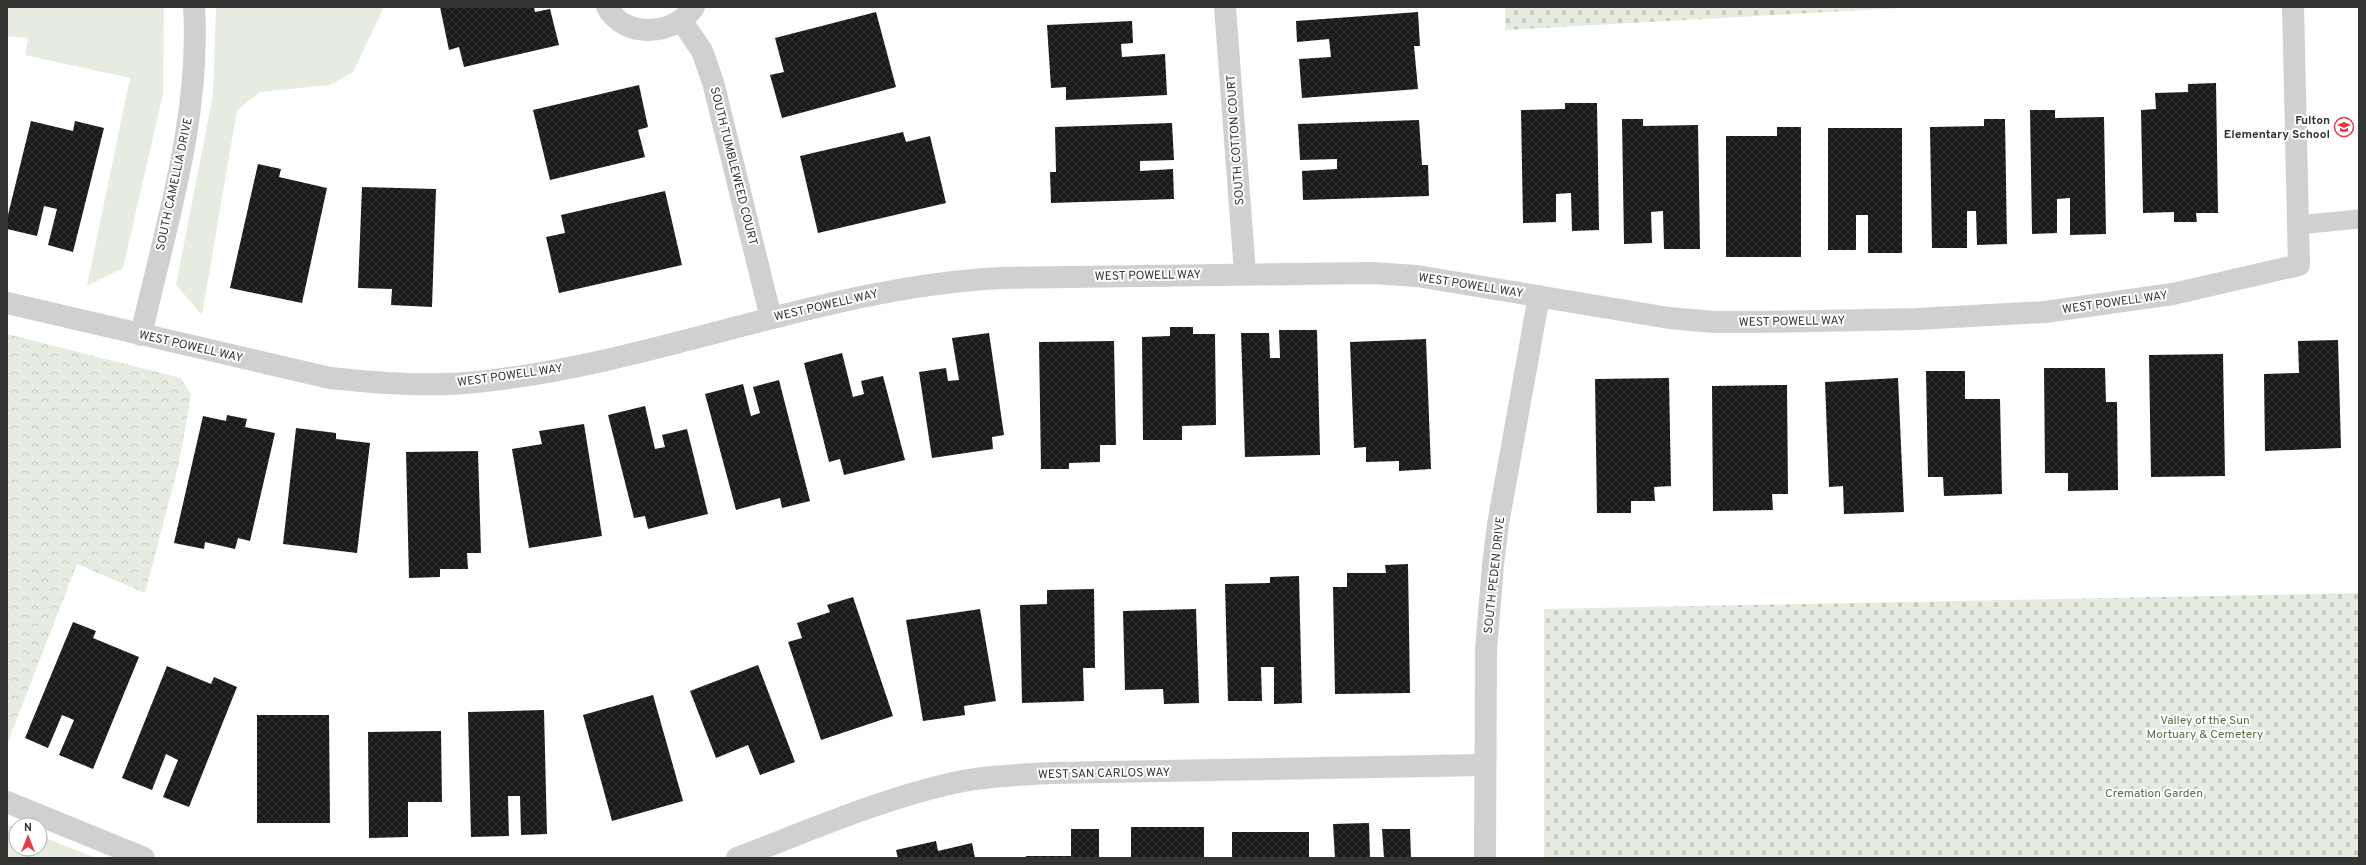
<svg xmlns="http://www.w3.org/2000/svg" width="2366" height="865" font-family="Overpass,sans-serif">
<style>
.green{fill:#e6ecdf}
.forest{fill:url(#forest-crowns)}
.cemetery{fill:url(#cemetery-stones)}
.building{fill:url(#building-cross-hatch)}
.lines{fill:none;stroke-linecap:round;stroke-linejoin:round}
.lane{stroke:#d0d0d0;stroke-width:19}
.street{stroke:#d0d0d0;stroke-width:22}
.labels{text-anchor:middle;stroke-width:4;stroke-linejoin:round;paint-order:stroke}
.poi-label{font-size:12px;font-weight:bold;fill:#333;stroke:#fff;text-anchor:end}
.street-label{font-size:12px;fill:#333;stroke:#fff}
.park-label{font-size:12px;fill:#56703f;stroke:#fff}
</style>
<defs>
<pattern id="forest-crowns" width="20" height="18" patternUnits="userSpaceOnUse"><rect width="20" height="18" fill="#e6ecdf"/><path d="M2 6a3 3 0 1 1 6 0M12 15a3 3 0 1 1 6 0" fill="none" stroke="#c6cbc0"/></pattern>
<pattern id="cemetery-stones" width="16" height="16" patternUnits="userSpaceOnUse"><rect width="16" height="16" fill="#e6ecdf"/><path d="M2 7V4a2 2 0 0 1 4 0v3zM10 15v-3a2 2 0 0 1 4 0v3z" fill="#c6cbc0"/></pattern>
<pattern id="building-cross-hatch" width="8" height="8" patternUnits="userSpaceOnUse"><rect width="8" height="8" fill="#1a1a1a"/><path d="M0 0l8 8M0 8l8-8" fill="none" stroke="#333"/></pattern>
</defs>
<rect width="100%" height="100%" fill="#fff"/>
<g class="green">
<polygon points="7,7 164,7 163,94 123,268 87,286 130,78 25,55 28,38 7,36"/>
<polygon points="216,7 384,7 353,72 330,85 260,92 237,110 202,315 176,285 213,95"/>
<polygon points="7,824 16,827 16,849 40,849 40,836 97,858 7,858"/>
</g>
<polygon class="forest" points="7,334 181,378 191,395 179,463 145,593 77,564 7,744"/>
<g class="cemetery">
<polygon points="1505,7 1920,7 1505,30"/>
<polygon points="2359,593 2359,858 1544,858 1544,609"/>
</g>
<g class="building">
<polygon points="440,7 534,7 535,12 550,9 559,45 464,67 459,47 449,50"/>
<polygon points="876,12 896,87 782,118 770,75 784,72 775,38"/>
<polygon points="1418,12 1420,46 1414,46 1418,89 1302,98 1299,59 1331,57 1329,39 1297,42 1296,21"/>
<polygon points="1132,21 1133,43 1121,44 1122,57 1165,54 1167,95 1066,100 1066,87 1051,88 1047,25"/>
<polygon points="2216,83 2218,213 2196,213 2197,222 2174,222 2174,212 2143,213 2141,110 2156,109 2155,93 2188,92 2188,84"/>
<polygon points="639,85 648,127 638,130 645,157 550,180 533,110"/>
<polygon points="1565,103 1597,103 1599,230 1572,231 1571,193 1556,194 1556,222 1523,223 1521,110 1565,109"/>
<polygon points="2030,110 2055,110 2055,118 2104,117 2106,234 2070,235 2070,198 2057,199 2057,233 2032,234"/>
<polygon points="1622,119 1643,119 1643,126 1698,125 1700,249 1664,249 1663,211 1651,212 1652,243 1624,244"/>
<polygon points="1984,119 2005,119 2007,244 1977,245 1976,211 1967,211 1967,248 1932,248 1930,127 1984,126"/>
<polygon points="1419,120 1422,165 1428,165 1429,196 1303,200 1302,171 1337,169 1337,159 1300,160 1298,124"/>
<polygon points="31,121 73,131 75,121 104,128 73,252 48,245 57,209 44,206 37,236 7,229 7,219"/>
<polygon points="1172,123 1174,160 1140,161 1140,171 1173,169 1174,199 1051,203 1050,172 1056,172 1055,127"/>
<polygon points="1777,127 1801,127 1801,257 1726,257 1726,136 1777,136"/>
<polygon points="1828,128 1902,128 1902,253 1868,253 1868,215 1856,215 1856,250 1828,250"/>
<polygon points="903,132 906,142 930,136 946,203 818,233 800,156"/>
<polygon points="258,164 281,169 279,177 327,188 302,303 230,288"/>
<polygon points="362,187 436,189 432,307 391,305 392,289 358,288"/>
<polygon points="665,191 682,265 559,293 546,237 565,233 561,215"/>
<polygon points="1170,327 1193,327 1193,334 1215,334 1216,425 1182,426 1182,440 1143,440 1142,337 1170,336"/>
<polygon points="1279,330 1317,330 1320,455 1245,457 1241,333 1269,333 1270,358 1280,358"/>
<polygon points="989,333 1004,435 992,437 993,449 932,458 919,372 946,368 948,381 959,380 952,338"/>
<polygon points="1426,339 1431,469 1399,471 1399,461 1366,462 1366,447 1354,448 1350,342"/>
<polygon points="2338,340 2341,448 2265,451 2264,374 2299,373 2298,341"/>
<polygon points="1114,341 1116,445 1100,445 1100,462 1069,463 1069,469 1041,469 1039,342"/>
<polygon points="842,353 853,397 864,394 861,381 883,376 905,460 844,475 840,459 829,462 804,363"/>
<polygon points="2223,354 2225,476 2151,477 2149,355"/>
<polygon points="2044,368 2105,368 2106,402 2117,402 2118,490 2068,491 2068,473 2045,473"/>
<polygon points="1926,371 1965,371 1965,399 2000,399 2002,494 1944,496 1943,477 1928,477"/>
<polygon points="1669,378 1671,486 1654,487 1655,501 1631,501 1631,513 1597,513 1595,379"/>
<polygon points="1898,378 1904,512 1844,514 1843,486 1829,487 1825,382"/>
<polygon points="779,380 810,501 782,508 780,498 736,510 705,394 743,384 751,416 760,413 753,387"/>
<polygon points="1787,385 1788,494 1772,494 1773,510 1713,511 1712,386"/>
<polygon points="645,406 655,449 665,447 662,435 687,429 708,514 648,529 645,516 634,518 608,415"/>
<polygon points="227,415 247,419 245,427 275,433 250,541 238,538 235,549 205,542 204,549 174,543 203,416 226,421"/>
<polygon points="584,424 602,536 529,548 512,449 542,444 539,431"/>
<polygon points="296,428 336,433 336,439 370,443 357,553 283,544"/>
<polygon points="478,451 481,553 467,553 468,569 440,569 440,577 409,578 406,452"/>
<polygon points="1408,564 1410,693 1335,694 1333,587 1347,587 1347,573 1386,573 1385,565"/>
<polygon points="1299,576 1302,703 1274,704 1274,667 1261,667 1262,701 1228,701 1225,584 1270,583 1270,577"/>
<polygon points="1094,589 1095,668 1083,668 1084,701 1022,703 1020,605 1047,604 1047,590"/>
<polygon points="853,597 893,716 821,740 788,642 802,638 797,623 830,612 827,605"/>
<polygon points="980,609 996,701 964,706 965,715 923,721 906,620"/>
<polygon points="1196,609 1199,703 1164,704 1163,689 1125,690 1123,611"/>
<polygon points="73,622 96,631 93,638 139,657 93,769 59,755 74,720 62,715 48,748 25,738"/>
<polygon points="758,665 795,762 760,775 748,745 716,758 690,691"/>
<polygon points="167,666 211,684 214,677 237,687 189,807 163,797 178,760 166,754 152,790 122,778"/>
<polygon points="653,695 683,801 612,821 583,715"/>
<polygon points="544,710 547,834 521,835 520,796 508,796 509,836 471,837 468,712"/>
<polygon points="257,715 329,715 330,823 257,823"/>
<polygon points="441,731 442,802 408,802 408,837 369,838 368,732"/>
<polygon points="1369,823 1370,858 1335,858 1333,824"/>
<rect x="1131" y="827" width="73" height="31"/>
<polygon points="1071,829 1099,829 1099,858 1026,858 1026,856 1071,856"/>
<polygon points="1382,829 1410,829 1411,858 1384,858"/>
<rect x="1232" y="832" width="77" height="26"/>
<polygon points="936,841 938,851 972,843 975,858 898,858 896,850"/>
</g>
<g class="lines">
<polyline class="lane" points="2298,225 2359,219"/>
<g class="street">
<path d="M 607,7 C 625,40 675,35 694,7"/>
<polyline points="1225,7 1245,273"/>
<polyline points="681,20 702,51 713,82 771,318"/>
<path d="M 7,303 L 330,378 C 378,383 428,387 477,382 C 655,364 822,287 1001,278 L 1372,273 L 1417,276 L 1669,318 L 1714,322 L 1760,322 L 1917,319 L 2045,312 L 2173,294 L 2299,265 L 2293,7"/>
<path d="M 141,335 C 165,228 201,118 194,7"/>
<polyline points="7,802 144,858"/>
<path d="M 737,858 C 808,831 878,800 953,783 C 985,776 1017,775 1050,773 L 1484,765"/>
<polyline points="1485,858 1486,650 1493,565 1498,524 1539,296"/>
</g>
</g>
<defs>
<g id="school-ring" transform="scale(1)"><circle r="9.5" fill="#fff" stroke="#e63946" stroke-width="1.5"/><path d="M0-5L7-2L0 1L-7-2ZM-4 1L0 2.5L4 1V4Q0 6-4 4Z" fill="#e63946"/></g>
</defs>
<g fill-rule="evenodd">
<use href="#school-ring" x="2344" y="127"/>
</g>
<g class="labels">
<g class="poi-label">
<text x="2330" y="124">Fulton<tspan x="2330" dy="14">Elementary School</tspan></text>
</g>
<g class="street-label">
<text transform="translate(1235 140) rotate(-94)" y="4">SOUTH COTTON COURT</text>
<text transform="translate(734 166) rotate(76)" y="4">SOUTH TUMBLEWEED COURT</text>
<text transform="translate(174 184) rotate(-78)" y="4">SOUTH CAMELLIA DRIVE</text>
<text transform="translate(1148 275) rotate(-1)" y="4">WEST POWELL WAY</text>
<text transform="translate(1471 285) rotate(9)" y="4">WEST POWELL WAY</text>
<text transform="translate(2115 302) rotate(-8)" y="4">WEST POWELL WAY</text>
<text transform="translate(826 305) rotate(-13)" y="4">WEST POWELL WAY</text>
<text transform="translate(1792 321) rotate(-1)" y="4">WEST POWELL WAY</text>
<text transform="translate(191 346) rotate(13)" y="4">WEST POWELL WAY</text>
<text transform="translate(510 375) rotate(-8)" y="4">WEST POWELL WAY</text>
<text transform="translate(1494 575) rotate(-84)" y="4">SOUTH PEDEN DRIVE</text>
<text transform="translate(1104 773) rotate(-1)" y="4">WEST SAN CARLOS WAY</text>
</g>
<g class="park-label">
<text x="2205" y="724">Valley of the Sun<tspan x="2205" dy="14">Mortuary &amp; Cemetery</tspan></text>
<text x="2154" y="797">Cremation Garden</text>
</g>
</g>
<rect width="2366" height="865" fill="none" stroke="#333333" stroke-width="16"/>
<g transform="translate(28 837)"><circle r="19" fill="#ffffff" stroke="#adadad"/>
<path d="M0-3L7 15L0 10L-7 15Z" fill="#e63946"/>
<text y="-6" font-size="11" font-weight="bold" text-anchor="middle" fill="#333333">N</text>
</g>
</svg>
